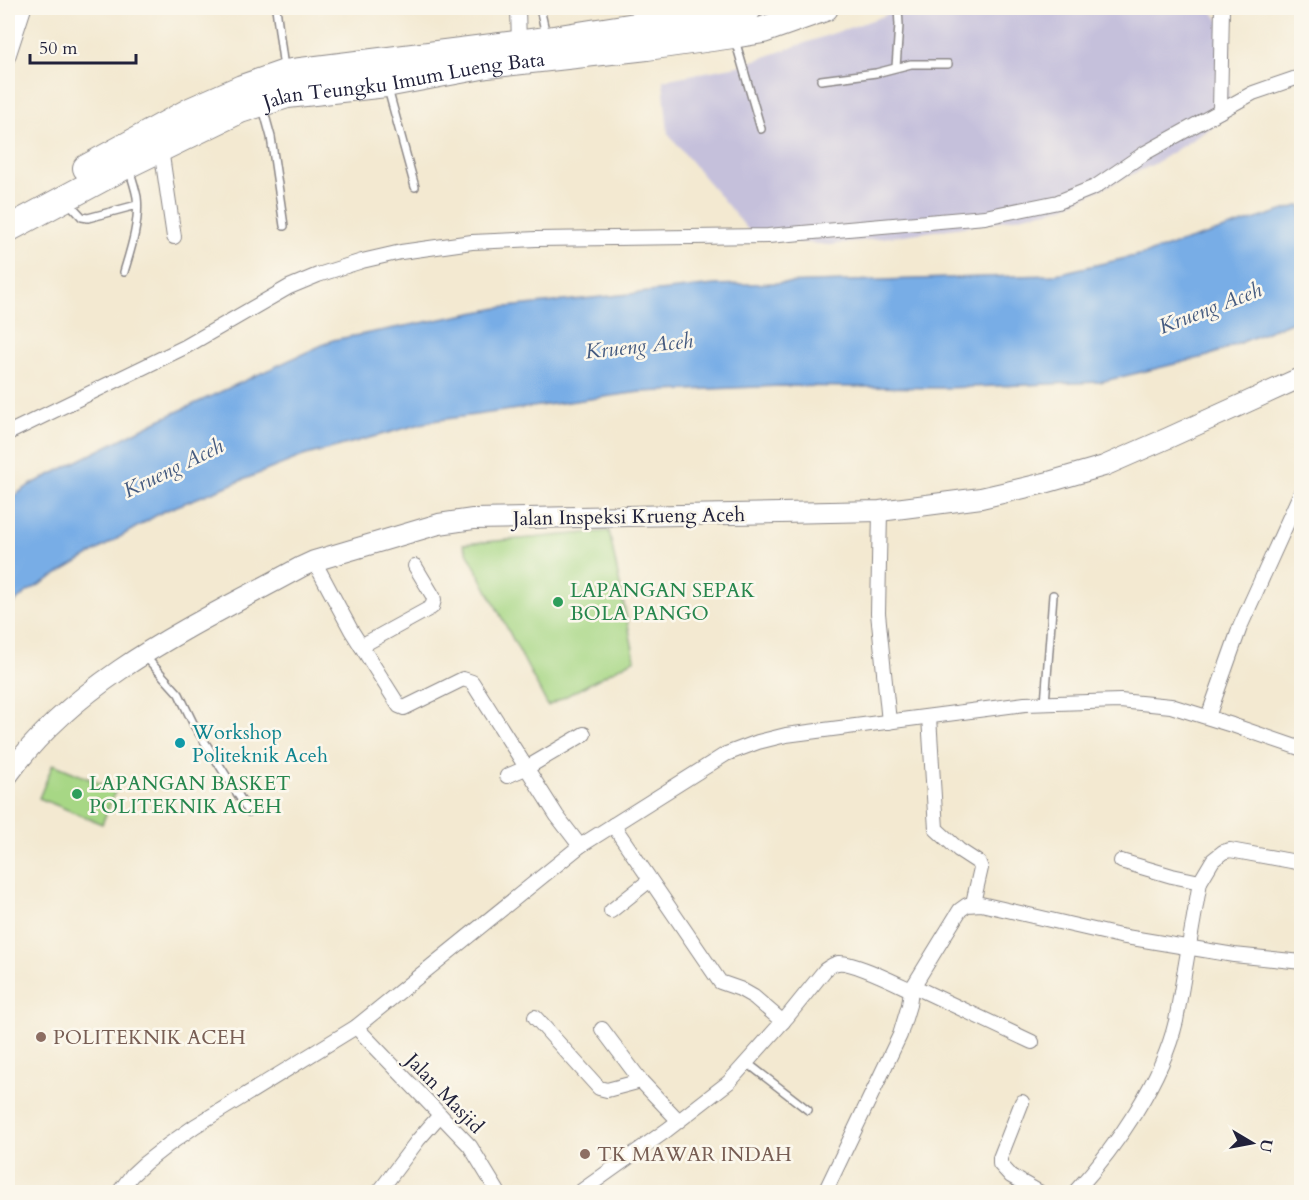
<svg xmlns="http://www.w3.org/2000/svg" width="1309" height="1200" font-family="Cardo,serif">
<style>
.industrial{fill:#c5c0db}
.green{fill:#a7d785;stroke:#647c60;stroke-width:1.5}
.water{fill:#78ade6;stroke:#4d6890;stroke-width:1.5}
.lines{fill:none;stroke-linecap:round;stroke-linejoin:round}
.lane-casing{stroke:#8a8686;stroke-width:10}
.street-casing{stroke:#8a8686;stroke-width:16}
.secondary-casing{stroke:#8a8686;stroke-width:22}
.highway-casing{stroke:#8a8686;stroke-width:28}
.lane{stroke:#fff;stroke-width:7}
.street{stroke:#fff;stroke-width:14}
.secondary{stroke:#fff;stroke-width:20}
.highway{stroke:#fff;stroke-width:26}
.leisure-dot{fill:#2e9e5b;stroke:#fbf7ec;stroke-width:2}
.culture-dot{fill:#0f9aa8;stroke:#fbf7ec;stroke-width:2}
.education-dot{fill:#8d6e63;stroke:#fbf7ec;stroke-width:2}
.labels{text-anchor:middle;stroke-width:5;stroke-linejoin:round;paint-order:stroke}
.street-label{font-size:20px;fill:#22223b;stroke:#fbf7ec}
.leisure-label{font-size:20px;fill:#27864d;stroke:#fbf7ec;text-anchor:start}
.culture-label{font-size:20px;fill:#0d838f;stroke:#fbf7ec;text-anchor:start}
.education-label{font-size:20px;fill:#785e54;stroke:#fbf7ec;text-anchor:start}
.water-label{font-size:21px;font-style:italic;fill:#445a7f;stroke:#fbf7ec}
</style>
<rect width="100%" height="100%" fill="#fbf7ec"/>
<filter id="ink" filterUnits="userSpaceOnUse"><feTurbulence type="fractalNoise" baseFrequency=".0167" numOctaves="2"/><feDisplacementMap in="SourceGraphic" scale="12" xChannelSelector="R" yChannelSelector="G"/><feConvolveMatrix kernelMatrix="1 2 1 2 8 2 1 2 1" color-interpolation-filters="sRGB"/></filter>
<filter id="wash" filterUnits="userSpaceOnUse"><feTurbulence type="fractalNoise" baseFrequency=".008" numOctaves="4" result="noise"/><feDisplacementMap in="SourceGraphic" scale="24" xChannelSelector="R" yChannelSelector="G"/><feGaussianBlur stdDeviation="1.35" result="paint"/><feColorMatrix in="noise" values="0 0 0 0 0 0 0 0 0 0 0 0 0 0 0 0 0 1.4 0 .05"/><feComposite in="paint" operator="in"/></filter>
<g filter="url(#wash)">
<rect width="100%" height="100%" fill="#f3e9d1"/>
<polygon class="industrial" points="897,8 1210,8 1231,37 1228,117 1154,164 1061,208 985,224 830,245 755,238 668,134 663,80 738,66 884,16"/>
<g class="green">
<polygon points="609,531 635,659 548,706 463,544"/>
<polygon points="53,764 116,790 102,824 39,798"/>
</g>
<polygon class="water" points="1301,205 1301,318 1208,356 1100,382 944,388 780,386 640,392 432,421 303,456 162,512 27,592 8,608 8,500 30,485 155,422 333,340 498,308 715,285 1052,275 1148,253"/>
</g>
<g filter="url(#ink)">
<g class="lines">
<g class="lane-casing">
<g id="lane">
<polyline points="276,8 284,68"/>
<polyline points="540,8 546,35"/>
<polyline points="735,40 761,129"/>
<polyline points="896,67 899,25 898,8"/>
<polyline points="821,80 876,73 911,64 948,64"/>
<polyline points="388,89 415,187"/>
<polyline points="263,108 271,137 284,226"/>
<polyline points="69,203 82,217 88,218 137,205"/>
<path d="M 124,272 C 131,249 140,221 137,197 C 135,187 132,178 129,169"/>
<polyline points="144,655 179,694 194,725 249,812"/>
<polyline points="1045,704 1053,595"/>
<polyline points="746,1062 808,1110"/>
</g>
</g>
<g class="street-casing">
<g id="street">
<polyline points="518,8 519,44"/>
<polyline points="8,57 24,8"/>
<polyline points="1220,111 1222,8"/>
<polyline points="161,149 174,237"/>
<polyline points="8,433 185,347 289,287 318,275 362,261 401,252 472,242 536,239 768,236 985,217 1058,202 1095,187 1145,153 1253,93 1302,76"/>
<polyline points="880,511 878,613 889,722"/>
<polyline points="314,561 351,630 399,706 404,708 463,679 472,682 557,816 580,846"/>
<polyline points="361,646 432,607 434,600 433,596 415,566"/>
<polyline points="929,717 936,829 959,850 979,863 981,868 973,903"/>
<polyline points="1208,717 1240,627 1302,490"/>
<polyline points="507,776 528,767 584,734"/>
<polyline points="613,825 720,982 740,989 754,997 783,1022"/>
<polyline points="1121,861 1172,876 1200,882"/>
<polyline points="611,911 650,880"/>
<polyline points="913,986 1032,1042"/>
<polyline points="535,1017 599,1088 607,1090 641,1081"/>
<polyline points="356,1027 470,1146 498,1192"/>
<polyline points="602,1029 641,1081 678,1120"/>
<polyline points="1022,1102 1000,1158 1000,1164 1011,1176 1039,1192"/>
<polyline points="119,1192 132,1175 145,1163 168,1145 195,1126 356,1027 580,846 726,754 758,742 786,735 1025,704 1120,701 1171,706 1232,725 1302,749"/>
<polyline points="379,1192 418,1140 440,1115"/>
<path d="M 580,1192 L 667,1130 L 729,1082 L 787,1017 L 825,970 C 829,967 833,964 838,963 C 852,961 896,983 911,990 L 960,910 L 967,905 L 981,904 L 1120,936 L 1234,955 L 1302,962"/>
<polyline points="825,1192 900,1035 909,1005 911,990"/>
<path d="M 1075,1192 C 1116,1147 1162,1081 1176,1021 L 1200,882 L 1213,860 L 1223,852 L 1230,850 L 1302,863"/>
</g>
</g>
<g class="secondary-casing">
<path id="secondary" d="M 8,775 C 79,676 197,624 301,567 L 314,561 L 439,524 L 473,519 L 880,511 L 981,498 L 1045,483 L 1104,466 L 1168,438 L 1302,377"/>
</g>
<g class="highway-casing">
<g id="highway">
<polyline points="86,168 192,110 242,88 285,73 547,40 749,8"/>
<path id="s1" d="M 8,229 L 127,165 L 240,110 L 287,95 L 386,84 L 487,65 L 647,47 L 733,35 L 763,30 L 825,8"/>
</g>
</g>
<use href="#lane" class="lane"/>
<use href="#street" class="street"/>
<use href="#secondary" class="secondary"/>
<use href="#highway" class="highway"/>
</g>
</g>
<g class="leisure-dot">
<circle cx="558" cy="602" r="6"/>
<circle cx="77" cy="794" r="6"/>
</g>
<circle class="culture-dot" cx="180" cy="743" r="6"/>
<g class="education-dot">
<circle cx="41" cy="1037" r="6"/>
<circle cx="585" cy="1154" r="6"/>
</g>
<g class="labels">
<g class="street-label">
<text dy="7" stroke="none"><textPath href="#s1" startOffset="428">Jalan Teungku Imum Lueng Bata</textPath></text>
<text transform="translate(629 516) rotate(-1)" y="7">Jalan Inspeksi Krueng Aceh</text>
<text transform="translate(445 1093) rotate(46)" y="7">Jalan Masjid</text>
</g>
<g class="leisure-label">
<text x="570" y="597">LAPANGAN SEPAK<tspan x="570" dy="23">BOLA PANGO</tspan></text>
<text x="89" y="790">LAPANGAN BASKET<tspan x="89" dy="23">POLITEKNIK ACEH</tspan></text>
</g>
<g class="culture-label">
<text x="192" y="739">Workshop<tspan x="192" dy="23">Politeknik Aceh</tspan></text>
</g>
<g class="education-label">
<text x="53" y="1044">POLITEKNIK ACEH</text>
<text x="597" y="1161">TK MAWAR INDAH</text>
</g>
<g class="water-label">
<text transform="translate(1210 308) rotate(-21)" y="7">Krueng Aceh</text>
<text transform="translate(639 346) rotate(-6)" y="7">Krueng Aceh</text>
<text transform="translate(173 468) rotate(-26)" y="7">Krueng Aceh</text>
</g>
</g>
<rect width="1309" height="1200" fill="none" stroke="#fbf7ec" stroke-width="30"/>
<g transform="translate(1252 1143) rotate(100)" stroke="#fbf7ec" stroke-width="4.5" paint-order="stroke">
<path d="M0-4.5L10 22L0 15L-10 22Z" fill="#22223b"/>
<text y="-9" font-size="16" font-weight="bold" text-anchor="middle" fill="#22223b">U</text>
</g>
<path d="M30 54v9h106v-9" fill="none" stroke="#22223b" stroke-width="3"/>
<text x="39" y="54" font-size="18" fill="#22223b" stroke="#fbf7ec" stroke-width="4.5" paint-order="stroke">50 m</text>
</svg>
